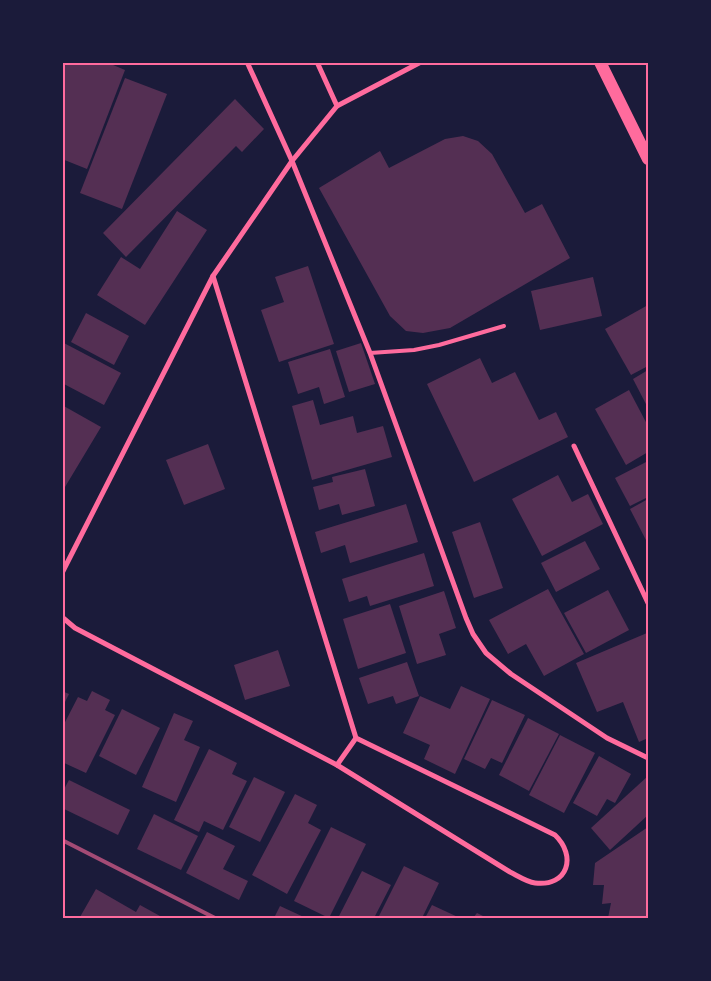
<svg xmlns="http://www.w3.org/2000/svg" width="711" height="981" font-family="Signika,sans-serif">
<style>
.building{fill:#542f53}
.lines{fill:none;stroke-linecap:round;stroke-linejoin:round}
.service{stroke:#ff6b9d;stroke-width:4}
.minor{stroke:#ff6b9d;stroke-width:5}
.primary{stroke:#ff6b9d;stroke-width:12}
.rail{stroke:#a44b75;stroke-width:4}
.neatline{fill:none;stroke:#ff6b9d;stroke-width:2}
</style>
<rect width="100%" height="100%" fill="#1b1b3a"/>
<g class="building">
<polygon points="62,62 106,62 125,70 87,169 62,159"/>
<polygon points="125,78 167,94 122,209 80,193"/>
<polygon points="235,99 264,129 242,152 236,146 126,257 103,233"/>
<polygon points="463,136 478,141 492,154 525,213 542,204 570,258 450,328 423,333 406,331 390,316 319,188 380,151 389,168 445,139"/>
<polygon points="177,211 207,230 145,325 97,295 121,257 140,269"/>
<polygon points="308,266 334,344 279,362 261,310 284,302 275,277"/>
<polygon points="593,277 602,316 540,330 531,291"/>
<polygon points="648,305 648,366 631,375 605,329"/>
<polygon points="86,313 129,336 114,365 71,342"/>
<polygon points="62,342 121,373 104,405 62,383"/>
<polygon points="361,343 375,384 349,392 336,351"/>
<polygon points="330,349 345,397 324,404 319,387 298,394 288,362"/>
<polygon points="480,358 492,383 515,372 539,420 556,412 568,437 474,482 427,384"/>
<polygon points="648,370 648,408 633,379"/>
<polygon points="629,390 648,426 648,452 626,465 595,409"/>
<polygon points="313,400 320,425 353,416 357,433 383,426 392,457 312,480 292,406"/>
<polygon points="62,405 101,427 62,492"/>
<polygon points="208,444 225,489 184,505 166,460"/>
<polygon points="648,461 648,497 630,506 615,478"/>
<polygon points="365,469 375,506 342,515 339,504 319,510 313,487 333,482 332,477"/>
<polygon points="558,475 572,502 588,494 603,524 542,556 512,499"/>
<polygon points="648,499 648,544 630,509"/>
<polygon points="406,504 418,542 350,563 345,545 321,553 315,532"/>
<polygon points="480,522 503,588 474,598 452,532"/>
<polygon points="585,541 600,569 556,592 541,563"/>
<polygon points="424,553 434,586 370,606 367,596 349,602 342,579"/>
<polygon points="548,589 584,654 544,676 526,644 508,654 489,620"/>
<polygon points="608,590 629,630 586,653 564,613"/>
<polygon points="444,591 456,628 439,634 446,655 417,664 399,606"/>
<polygon points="390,604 406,653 358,669 343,619"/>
<polygon points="647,633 648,638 648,738 639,742 623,702 597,712 576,663"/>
<polygon points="278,650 290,686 245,700 234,665"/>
<polygon points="407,662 419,696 396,704 393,696 368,704 359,678"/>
<polygon points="461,686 490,699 455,774 424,759 430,745 403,733 420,696 450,709"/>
<polygon points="62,691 69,694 62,708"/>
<polygon points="92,691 110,700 105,710 115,715 86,773 62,762 62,728 78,697 87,701"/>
<polygon points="492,700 525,715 502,763 491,758 485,769 464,759"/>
<polygon points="122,709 160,728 136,775 99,756"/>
<polygon points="174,713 193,721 184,740 200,747 176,802 142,787"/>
<polygon points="528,718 559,734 529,791 499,775"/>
<polygon points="560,735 595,753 564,813 529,795"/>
<polygon points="209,749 237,763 232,774 247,781 223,830 204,821 199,832 174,820"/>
<polygon points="599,756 631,774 615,803 607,799 597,816 573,803"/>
<polygon points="648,776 648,815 610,850 591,828"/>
<polygon points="254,777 285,792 260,842 229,827"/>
<polygon points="69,780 130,810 118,835 62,808 62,793"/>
<polygon points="295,794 317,805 308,823 321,830 287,894 252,875"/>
<polygon points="154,814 198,836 181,870 137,849"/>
<polygon points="331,827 366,844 329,918 294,901"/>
<polygon points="648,827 648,918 608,918 611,903 602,904 604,885 593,885 595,863"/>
<polygon points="207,832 235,846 223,869 248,881 239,900 186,873"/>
<polygon points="404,866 439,883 422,918 378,918"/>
<polygon points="362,871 391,885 374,918 338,918"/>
<polygon points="96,889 136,912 140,905 160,916 158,918 82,918 80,917"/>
<polygon points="432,905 460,918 425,918"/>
<polygon points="280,906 306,918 274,918"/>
<polygon points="477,913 487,918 473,918"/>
</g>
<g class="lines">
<polyline class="service" points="370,353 414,350 439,345 504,326"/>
<g class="minor">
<polyline points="247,62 292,161 370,353 466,618 473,634 486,653 511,674 607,738 648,758"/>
<polyline points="317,62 337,106 421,62"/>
<polyline points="574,446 648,603"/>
<polyline points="62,573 213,276 292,161 337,106"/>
<path d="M 62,617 L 75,628 L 337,765 L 510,872 C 518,876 527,882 535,883 C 568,887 577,856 555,835 L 356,738 L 213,276"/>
<polyline points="337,765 356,738"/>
</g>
<polyline class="primary" points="600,62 648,159"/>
<polyline class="rail" points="62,840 215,918"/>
</g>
<rect width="711" height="981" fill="none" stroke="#1b1b3a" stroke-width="128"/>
<rect x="64" y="64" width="583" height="853" class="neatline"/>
</svg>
